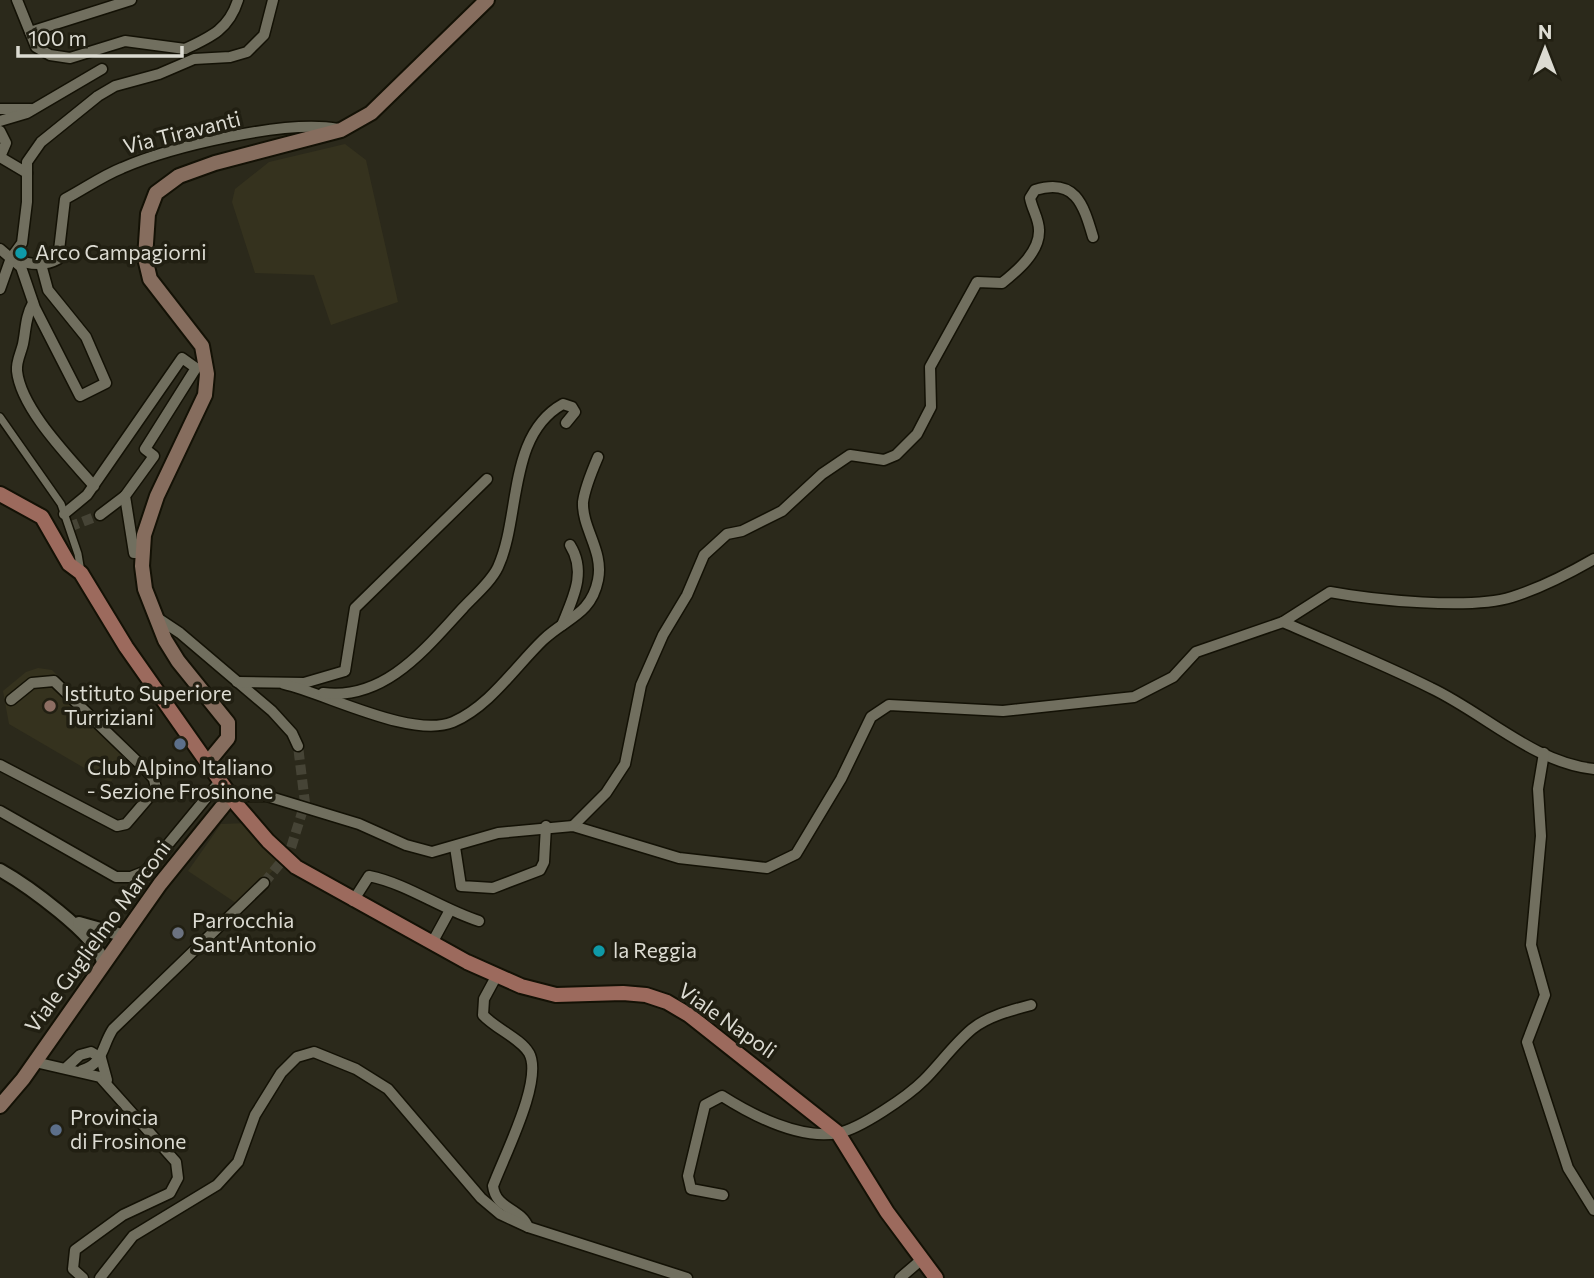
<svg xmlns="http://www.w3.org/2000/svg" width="1594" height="1278" font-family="Commissioner,sans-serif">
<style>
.built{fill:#35321e}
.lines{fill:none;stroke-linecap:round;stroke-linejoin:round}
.minor-tunnel{stroke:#464436;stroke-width:10;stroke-dasharray:10 5;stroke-linecap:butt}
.pedestrian-casing{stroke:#131105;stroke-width:10}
.minor-casing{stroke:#131105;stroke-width:13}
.tertiary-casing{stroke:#131105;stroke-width:16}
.secondary-casing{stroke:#131105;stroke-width:18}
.primary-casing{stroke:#131105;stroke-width:18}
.pedestrian{stroke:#716f5f;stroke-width:7}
.minor{stroke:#716f5f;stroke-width:10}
.tertiary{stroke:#716f5f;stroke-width:12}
.secondary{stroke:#866d5e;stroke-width:14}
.primary{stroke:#9c6a5d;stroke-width:14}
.culture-dot{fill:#0f9aa8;stroke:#211f12;stroke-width:2.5}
.education-dot{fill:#8d6e63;stroke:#211f12;stroke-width:2.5}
.service-dot{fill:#5c6f8a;stroke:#211f12;stroke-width:2.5}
.worship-dot{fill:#6b7280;stroke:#211f12;stroke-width:2.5}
.labels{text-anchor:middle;stroke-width:7;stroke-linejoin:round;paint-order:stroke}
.street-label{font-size:21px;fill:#dcdbd2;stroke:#211f12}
.poi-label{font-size:21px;fill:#dcdbd2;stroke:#211f12;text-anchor:start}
</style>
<rect width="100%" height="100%" fill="#2b291b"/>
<g class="built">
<polygon points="345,144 366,160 398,302 331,325 314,275 255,273 232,202 235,189 269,162"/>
<polygon points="38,668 52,670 132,752 110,783 9,724 3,691 26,672"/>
<polygon points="248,823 281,861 260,885 236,903 188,871 221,824"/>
</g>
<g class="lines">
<g class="minor-tunnel">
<polyline points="69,527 100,515"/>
<polyline points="264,883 290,851 305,803 298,746"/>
</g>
<g class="pedestrian-casing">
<polyline id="pedestrian" points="0,417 61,504 78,554 81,572"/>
</g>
<g class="minor-casing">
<g id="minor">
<polyline points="17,0 36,47 50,55 70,58 125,41 185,49"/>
<polyline points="30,32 131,0"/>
<path d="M 185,49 C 211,37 229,29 238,0"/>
<polyline points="0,109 31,109"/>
<polyline points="0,121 27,113 102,69"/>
<polyline points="0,131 6,143 0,157 27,173"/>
<polyline points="0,249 21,267 35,308 80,396 106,383 86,337 48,290 41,264"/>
<path d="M 11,258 C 26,264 44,267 58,259 L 65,199 C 84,189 102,176 122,168 C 170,147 286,119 338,129"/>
<polyline points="0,289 11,258 22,243 27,202 27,162 41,142 98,96 115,86 159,74 194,59 230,57 247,52 264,35 273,0"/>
<path d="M 33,303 C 25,317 26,330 23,344 C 21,353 16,361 17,371 C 21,409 69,457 94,486"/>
<polyline points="64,514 87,495 182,358 196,368 145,449 154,456 125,496 134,553 142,553"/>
<polyline points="100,515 125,496"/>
<polyline points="156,617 180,633 272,711 292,733 298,746"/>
<path d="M 1283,622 C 1333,644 1383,664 1431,688 C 1484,713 1534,763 1594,769"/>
<path d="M 562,625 C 573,598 587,572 570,545"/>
<polyline points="237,682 304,683 345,671 355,608 487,479"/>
<path d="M 284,684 C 327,694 412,739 453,722 C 490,706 515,667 543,640 C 566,618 591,615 598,580 C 604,551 582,529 583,502 C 585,487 592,471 598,457"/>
<path d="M 323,693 C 385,701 426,648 463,608 C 474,596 491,582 498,567 C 521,517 507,435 563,404 L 572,407 L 575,412 L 566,423"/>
<polyline points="1544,753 1538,789 1541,836 1531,945 1545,995 1527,1042 1568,1168 1594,1210"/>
<polyline points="0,765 117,826 126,824 156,789 154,779 145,769 54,681 32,683 11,700"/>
<path d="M 231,796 L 267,796 L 359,824 L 406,845 L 432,852 L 498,833 L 573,826 L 679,858 L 767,868 L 796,854 L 841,779 L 871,717 L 889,705 L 1003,711 L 1134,697 L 1173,677 L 1196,652 L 1283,622 L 1330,592 C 1373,600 1471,610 1512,597 C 1541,588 1568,574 1594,559"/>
<polyline points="0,811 116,877 131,877 146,871 221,780"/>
<path d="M 573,826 L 606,793 L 625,764 L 641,685 L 663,635 L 687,595 L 704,555 L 727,534 L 742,531 L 782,511 L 822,474 L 850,455 L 884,460 L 896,455 L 917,434 L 931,407 L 930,367 L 977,282 L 1002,283 C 1017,271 1040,252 1039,230 C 1039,219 1032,209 1030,198 L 1035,190 C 1075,178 1083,203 1093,237"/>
<polyline points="455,847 461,886 493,888 540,870 544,862 546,826"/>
<path d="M 353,901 L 369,876 C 408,884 441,909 479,921"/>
<polyline points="432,943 450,910"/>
<path d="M 497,975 L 484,999 L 483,1015 C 496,1029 520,1038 529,1053 C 544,1080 503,1158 493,1186 C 496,1210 520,1207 528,1227"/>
<polyline points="35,1062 100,1077 176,1162 178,1178 170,1193 123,1215 75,1250 73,1269 83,1278"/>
<polyline points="67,1067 80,1055 91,1052 101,1058 107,1080"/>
<path d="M 82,1070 C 104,1064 102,1045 113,1029 L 264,883"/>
<path d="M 723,1195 L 691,1189 L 688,1176 L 705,1105 L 722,1096 C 752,1115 800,1140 838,1133 C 860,1129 908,1096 924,1080 C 940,1064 954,1044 972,1029 C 988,1016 1012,1010 1031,1005"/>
<polyline points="100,1278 133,1236 217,1185 238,1162 255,1115 281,1073 297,1057 314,1052 356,1069 388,1089 481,1198 500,1214 528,1227 687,1278"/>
<polyline points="900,1278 921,1260"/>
</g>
</g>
<g class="tertiary-casing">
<g id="tertiary">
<path d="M 0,870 C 25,884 97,935 103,962"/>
<polyline points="79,923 122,935"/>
</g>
</g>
<g class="secondary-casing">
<g id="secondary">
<polyline points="209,761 228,738 228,723 178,661 165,640 145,589 142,566 144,535 157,496 205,395 207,374 202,346 150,279 145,258 148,214 156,193 179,176 215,163 341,130 371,113 487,0"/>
<polyline points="0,1106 23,1079 160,884 231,796"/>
</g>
</g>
<g class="primary-casing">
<polyline id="primary" points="0,494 42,517 69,564 81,573 126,647 237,805 268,841 296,867 467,962 521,986 556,995 623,993 646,995 667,1002 689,1015 838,1133 887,1212 936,1278"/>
</g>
<use href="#pedestrian" class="pedestrian"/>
<use href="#minor" class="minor"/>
<use href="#tertiary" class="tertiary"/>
<use href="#secondary" class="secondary"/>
<use href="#primary" class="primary"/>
</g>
<g class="culture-dot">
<circle cx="21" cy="253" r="7"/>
<circle cx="599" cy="951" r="7"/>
</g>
<circle class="education-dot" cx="50" cy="706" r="7"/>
<g class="service-dot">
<circle cx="180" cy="744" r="7"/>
<circle cx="56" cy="1130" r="7"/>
</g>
<circle class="worship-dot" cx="178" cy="933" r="7"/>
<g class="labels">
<g class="street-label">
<text transform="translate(182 133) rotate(-14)" y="7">Via Tiravanti</text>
<text transform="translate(98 937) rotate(-54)" y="7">Viale Guglielmo Marconi</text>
<text transform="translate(727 1021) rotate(35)" y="7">Viale Napoli</text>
</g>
<g class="poi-label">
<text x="35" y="260">Arco Campagiorni</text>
<text x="64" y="701">Istituto Superiore<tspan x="64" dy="24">Turriziani</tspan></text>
<text x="180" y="775" text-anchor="middle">Club Alpino Italiano<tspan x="180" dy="24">- Sezione Frosinone</tspan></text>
<text x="192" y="928">Parrocchia<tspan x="192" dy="24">Sant'Antonio</tspan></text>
<text x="613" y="958">la Reggia</text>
<text x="70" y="1125">Provincia<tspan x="70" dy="24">di Frosinone</tspan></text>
</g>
</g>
<g transform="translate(1545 49)" stroke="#211f12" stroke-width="5" paint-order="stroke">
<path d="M0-5L12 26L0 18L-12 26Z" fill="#dcdbd2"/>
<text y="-10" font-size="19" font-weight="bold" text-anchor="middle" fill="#dcdbd2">N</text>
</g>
<path d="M18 46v10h164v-10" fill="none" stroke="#dcdbd2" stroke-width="3.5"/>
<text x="28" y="46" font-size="21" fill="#dcdbd2" stroke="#211f12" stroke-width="5" paint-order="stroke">100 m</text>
</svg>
